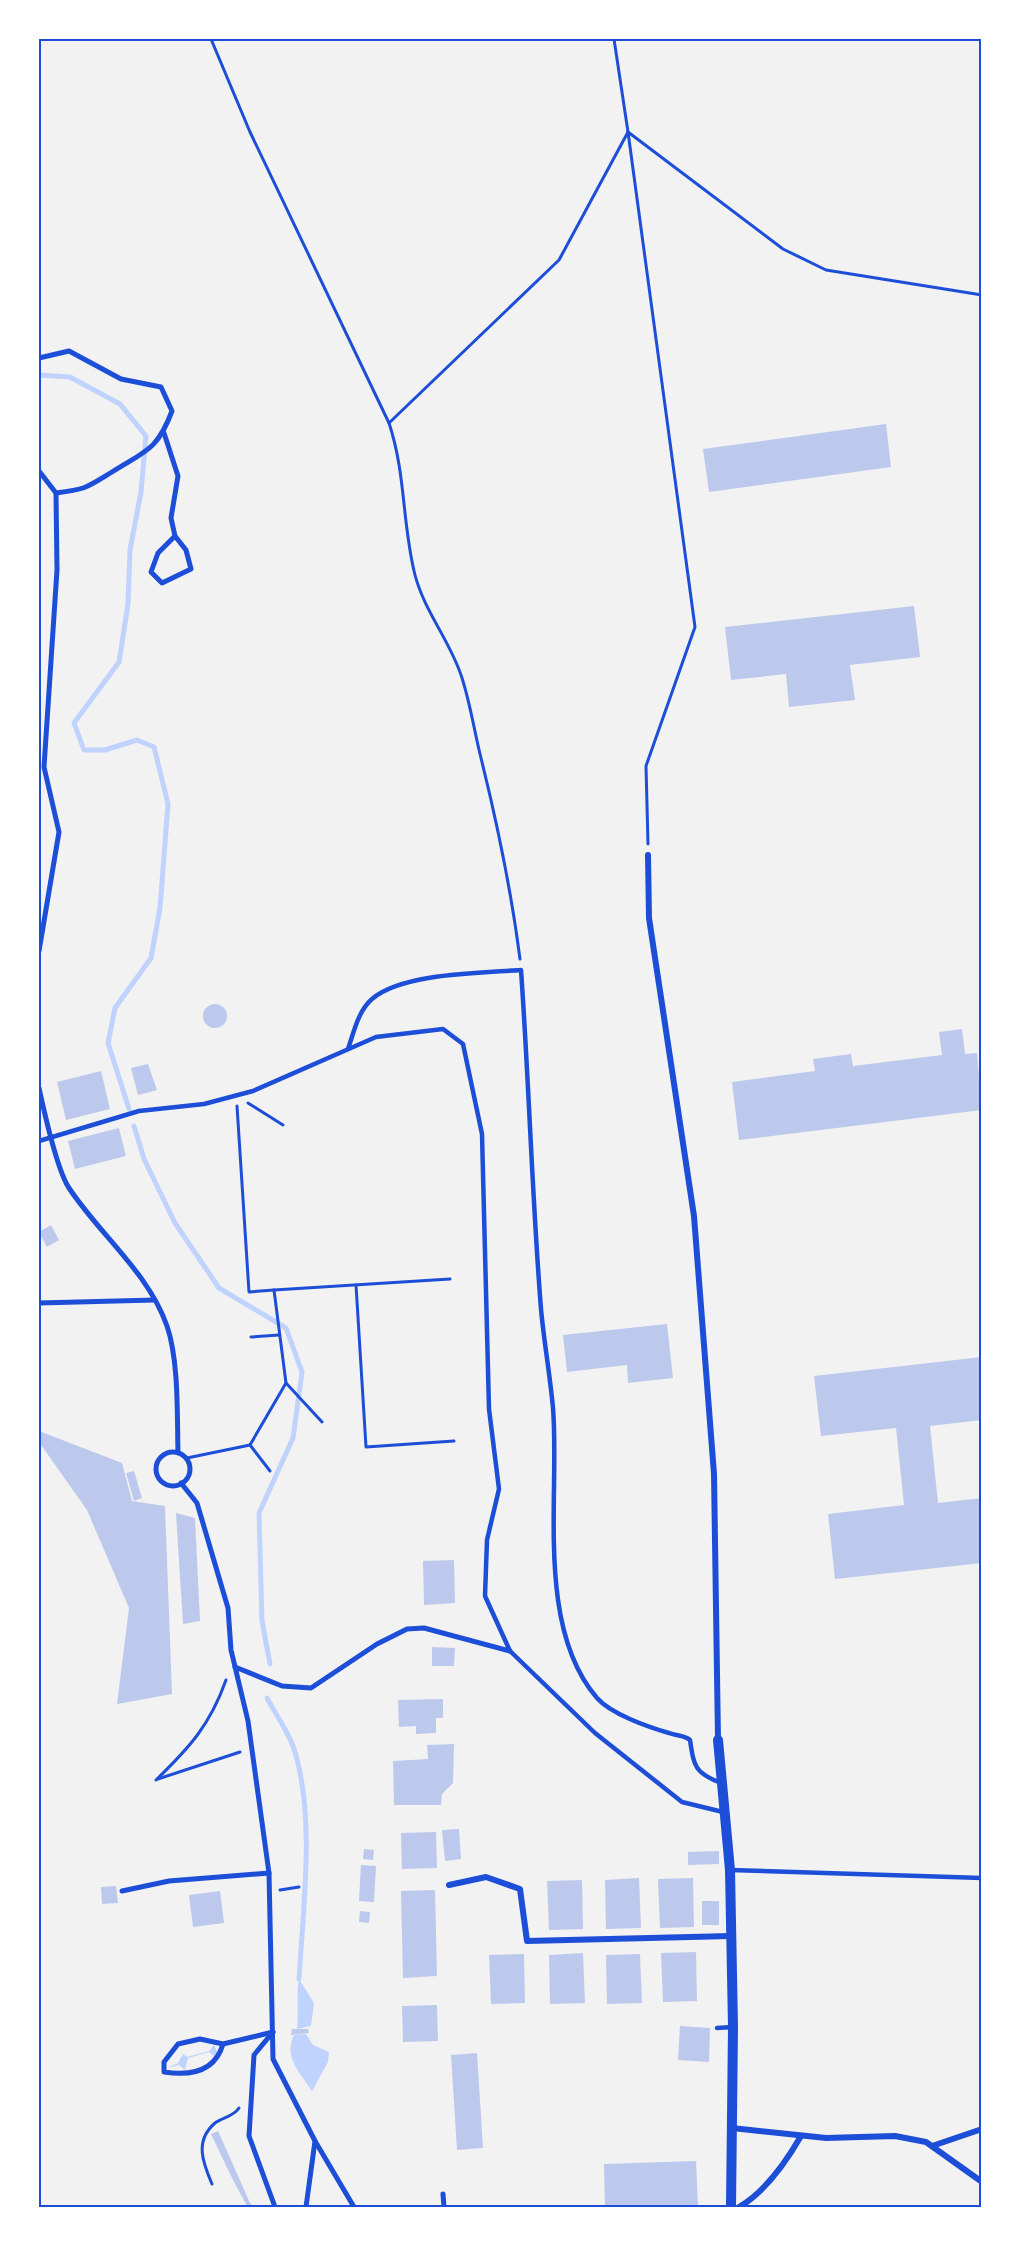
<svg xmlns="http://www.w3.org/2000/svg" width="1021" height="2246" font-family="Montserrat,sans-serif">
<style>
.water{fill:#bfd3fe}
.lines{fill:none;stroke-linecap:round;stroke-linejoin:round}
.stream{stroke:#bfd3fe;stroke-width:5}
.building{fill:#bdc9ec}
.path{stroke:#1d4ed8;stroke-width:3}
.service{stroke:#1d4ed8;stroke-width:4.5}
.pedestrian{stroke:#1d4ed8;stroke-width:5}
.minor{stroke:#1d4ed8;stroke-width:6}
.tertiary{stroke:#1d4ed8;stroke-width:10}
.neatline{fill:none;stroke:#1d4ed8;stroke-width:2}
</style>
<rect width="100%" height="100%" fill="#f2f2f2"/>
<g class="water">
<path d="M 299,1979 L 314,2003 L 311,2026 L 297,2029 C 299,2012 296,1995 299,1979 Z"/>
<path d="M 306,2034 L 313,2045 L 329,2052 L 328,2062 L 312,2091 C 300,2073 283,2056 294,2035 Z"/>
<polygon points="214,2045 217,2051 215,2057 209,2052 188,2058 185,2070 179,2065 167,2068 178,2063 183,2054 187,2057 209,2051"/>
</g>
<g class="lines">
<g class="stream">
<polyline points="39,375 70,377 120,404 146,436 141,492 130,550 128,604 119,662 74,723 84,750 105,750 137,740 154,747 168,804 160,908 151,958 115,1008 108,1043 129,1109"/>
<polyline points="134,1126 144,1159 175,1223 219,1288 286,1328 302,1372 293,1438 259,1513 262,1621 270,1664"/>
<path d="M 267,1698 C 275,1713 287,1730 293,1746 C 316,1813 303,1908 299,1979"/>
</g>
</g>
<g class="building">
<polygon points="886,424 891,467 709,492 703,449"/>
<polygon points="914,606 920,657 850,665 855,700 789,707 786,674 731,680 725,627"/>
<circle cx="215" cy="1016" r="12"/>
<polygon points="962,1029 965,1054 977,1053 982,1110 739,1140 732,1082 815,1071 813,1059 851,1054 853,1066 942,1055 939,1032"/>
<polygon points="148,1064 157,1090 138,1095 131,1068"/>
<polygon points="101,1071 110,1109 66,1120 57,1082"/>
<polygon points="119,1128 126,1156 75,1169 68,1141"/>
<polygon points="51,1225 59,1240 47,1247 39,1232"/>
<polygon points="667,1324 673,1378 628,1383 627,1365 567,1372 563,1335"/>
<polygon points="982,1357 982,1420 930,1426 938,1503 982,1498 982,1563 835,1579 828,1514 904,1505 896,1428 821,1436 814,1376"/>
<polygon points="39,1431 122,1463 132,1501 165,1506 172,1694 117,1704 129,1608 87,1510 39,1442"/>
<polygon points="134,1471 142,1498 134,1501 126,1473"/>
<polygon points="176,1513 195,1518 200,1621 183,1624"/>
<polygon points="454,1560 455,1603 424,1605 423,1561"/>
<polygon points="432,1647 455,1648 454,1666 432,1666"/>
<polygon points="443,1699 443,1718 436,1718 436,1733 416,1734 416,1726 399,1727 398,1700"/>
<polygon points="454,1744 453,1783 442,1794 441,1805 394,1805 393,1761 428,1759 427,1745"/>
<polygon points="459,1829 461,1859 445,1861 442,1830"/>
<polygon points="436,1832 437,1868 402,1869 401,1833"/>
<polygon points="364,1849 374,1850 373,1860 363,1859"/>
<polygon points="719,1851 719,1864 688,1865 688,1852"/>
<polygon points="361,1865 376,1866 374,1902 359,1901"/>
<polygon points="639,1878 641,1928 606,1929 605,1880"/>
<polygon points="693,1878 694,1927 660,1928 658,1879"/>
<polygon points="582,1880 583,1929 549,1930 547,1881"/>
<polygon points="116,1886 118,1903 102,1904 101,1887"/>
<polygon points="435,1890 437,1976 403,1978 401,1891"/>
<polygon points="220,1891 224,1923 193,1927 189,1895"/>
<rect x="702" y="1901" width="17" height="24"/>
<polygon points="360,1911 370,1912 369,1923 359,1922"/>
<polygon points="696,1952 697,2001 663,2002 661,1953"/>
<polygon points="583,1953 585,2003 550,2004 549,1955"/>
<polygon points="524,1954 525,2003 491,2004 489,1955"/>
<polygon points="640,1954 642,2003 607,2004 606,1955"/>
<polygon points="437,2005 438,2041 403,2042 402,2006"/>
<polygon points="680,2026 710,2028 709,2062 678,2060"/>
<polygon points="292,2029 308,2029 309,2033 291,2035"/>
<polygon points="477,2053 483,2148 457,2150 451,2055"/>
<polygon points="218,2131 250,2203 254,2207 247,2206 233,2180 211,2134"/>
<polygon points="696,2161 698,2207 605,2207 604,2164"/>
</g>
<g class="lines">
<g class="path">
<path d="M 211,39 L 250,132 L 389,423 C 406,474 402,524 415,575 C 425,613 451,642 462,678 C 470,703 474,729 480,754 C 497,822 511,889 520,959"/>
<polyline points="628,132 695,627 646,766 648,844"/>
<polyline points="628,132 783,249 826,270 982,295"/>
<polyline points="389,423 559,260 628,132 614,39"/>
<polyline points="248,1103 283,1125"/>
<polyline points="237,1106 249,1292 274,1290"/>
<polyline points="356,1285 366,1447 454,1441"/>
<polyline points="251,1337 279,1335"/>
<polyline points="286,1383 274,1290 450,1279"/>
<polyline points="250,1445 286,1383 322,1422"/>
<polyline points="187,1458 250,1445 270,1471"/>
<polyline points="158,1779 240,1752"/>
<path d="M 156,1780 C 190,1747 210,1725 226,1680"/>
<polyline points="280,1890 299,1887"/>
<path d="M 212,2184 C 203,2163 194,2141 215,2123 C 223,2117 233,2117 239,2108"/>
</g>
<g class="service">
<path d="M 348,1049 C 354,1032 358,1011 372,999 C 402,973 482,973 521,970 C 529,1083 532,1196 541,1309 C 544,1342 550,1375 553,1408 C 560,1495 535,1626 597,1698 C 611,1714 648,1727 669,1733 C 677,1736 684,1735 690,1740 C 694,1767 695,1773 721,1783"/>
<polyline points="39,1141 139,1111 204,1104 253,1091 376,1037 443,1029 463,1044 482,1134 489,1409 499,1489 487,1540 485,1596 510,1651 595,1733 682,1802 723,1812"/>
<polyline points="730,1870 982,1878"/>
<polyline points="717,2028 733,2027"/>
</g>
<g class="pedestrian">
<path d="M 39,358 L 69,351 L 121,379 L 161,387 L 172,411 C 157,451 145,451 112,472 C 86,488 87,489 56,493"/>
<polyline points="164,433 178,476 171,518 175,536 186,550 191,569 162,583 151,572 158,553 175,536"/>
<polyline points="39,471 56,493 57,570 44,767 59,832 39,951"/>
<path d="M 39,1088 C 44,1111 57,1170 69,1188 C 100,1235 148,1272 167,1326 C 179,1361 177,1416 178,1453"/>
<polyline points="39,1303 155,1300"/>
<circle cx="173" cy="1469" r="17"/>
<polyline points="181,1483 197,1503 228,1608 231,1650 248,1721 269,1873 273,2059 315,2141 306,2207"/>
<polyline points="235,1667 282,1686 311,1688 377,1644 407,1629 424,1628 510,1651"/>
<polyline points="122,1891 169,1881 269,1873"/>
<polyline points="273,2032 254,2055 249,2136 275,2207"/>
<path d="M 223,2044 L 200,2039 L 178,2044 L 164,2062 L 164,2072 C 190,2076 215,2072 223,2044 L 273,2032"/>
<polyline points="315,2141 354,2207"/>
<polyline points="443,2194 444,2207"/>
</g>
<g class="minor">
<polyline points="648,855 649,918 694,1216 714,1474 718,1740"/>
<polyline points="449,1885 486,1877 520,1889 527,1941 731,1936"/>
<polyline points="732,2128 826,2138 895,2136 926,2142 982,2182"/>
<polyline points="932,2146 982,2129"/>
<path d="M 739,2207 C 765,2192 786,2162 801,2136"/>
</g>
<polyline class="tertiary" points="718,1740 730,1870 733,2027 731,2207"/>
</g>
<rect width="1021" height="2246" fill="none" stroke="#ffffff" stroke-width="81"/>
<rect x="40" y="40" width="940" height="2166" class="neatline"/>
</svg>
